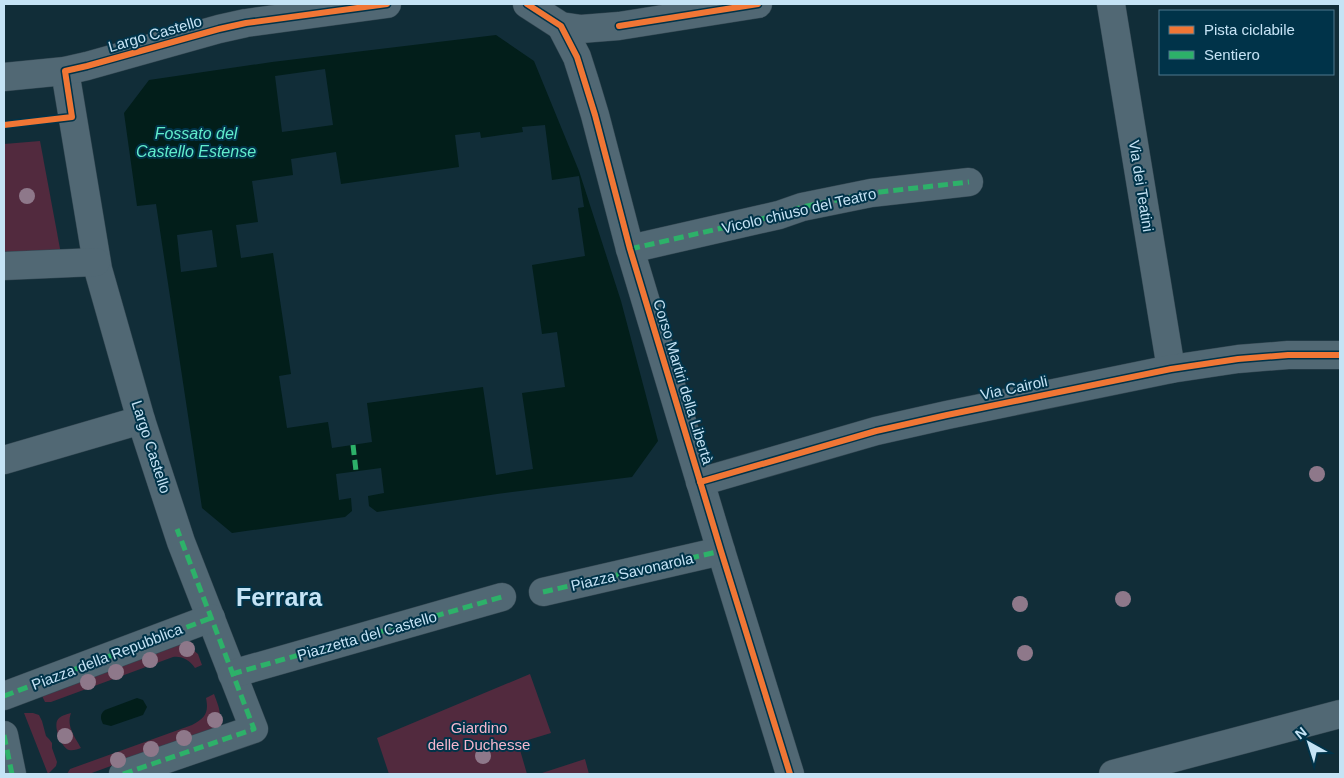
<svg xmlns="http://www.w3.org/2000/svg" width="1344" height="778" font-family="Arial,sans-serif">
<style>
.green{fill:#522a3e}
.water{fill:#021e1a;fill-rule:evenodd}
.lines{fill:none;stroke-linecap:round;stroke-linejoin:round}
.street-casing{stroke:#334752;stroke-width:29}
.secondary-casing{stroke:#334752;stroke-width:29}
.street{stroke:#516874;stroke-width:28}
.secondary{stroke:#516874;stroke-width:28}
.quiet{stroke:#2db169;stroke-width:5;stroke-dasharray:10 5;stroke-linecap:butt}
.cycleway-casing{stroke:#003349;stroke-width:9}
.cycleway{stroke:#f07635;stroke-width:6}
.tree{fill:#8e788a}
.labels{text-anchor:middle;stroke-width:4;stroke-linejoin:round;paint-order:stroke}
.street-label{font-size:15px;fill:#c5e3f5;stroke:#003349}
.park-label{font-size:15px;fill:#f4b6cd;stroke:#003349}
.water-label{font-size:16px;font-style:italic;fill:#61eccb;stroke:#003349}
.town-label{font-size:25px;font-weight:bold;fill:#c5e3f5;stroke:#003349}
</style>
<rect width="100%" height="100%" fill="#112d38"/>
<g class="green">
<polygon points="40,141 61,254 4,256 4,144"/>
<path d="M 183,642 L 198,654 L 202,665 L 195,668 C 189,660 183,656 173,657 L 51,702 L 45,702 L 41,694 Z"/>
<polygon points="530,674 551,733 518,743 527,774 389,774 377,738"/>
<path d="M 214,694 C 219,708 225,718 212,729 L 89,774 L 67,774 L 70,769 L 192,725 C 205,718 209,713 206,698 Z"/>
<polygon points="24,713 33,713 39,715 42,721 46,736 49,739 52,743 52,748 57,762 56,766 48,774"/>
<path d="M 71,713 C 66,726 75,737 81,748 C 78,749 73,751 69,750 C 62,748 54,729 57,721 C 59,716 67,714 71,713 Z"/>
<polygon points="585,759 589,774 539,774"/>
</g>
<g class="water">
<path d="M 496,35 L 534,61 L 579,171 L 621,301 L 658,441 L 632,477 L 497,494 L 377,512 L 369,506 L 368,496 L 384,493 L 381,468 L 336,474 L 339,500 L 351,498 L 352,511 L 345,517 L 232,533 L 202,508 L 156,204 L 137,206 L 124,113 L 149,80 L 272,62 ZM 325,69 L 333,125 L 282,132 L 275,76 ZM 545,125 L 552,180 L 579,176 L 584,207 L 578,208 L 585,256 L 532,265 L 542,334 L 557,332 L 565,387 L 522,393 L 533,469 L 496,475 L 483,387 L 367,403 L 372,442 L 332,448 L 328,422 L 287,428 L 279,376 L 291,374 L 273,253 L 241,258 L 236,225 L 258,222 L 252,181 L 293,175 L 291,159 L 336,152 L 341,184 L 459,167 L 455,135 L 480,132 L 481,138 L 523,132 L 522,127 ZM 212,230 L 217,267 L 181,272 L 177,235 Z"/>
<path d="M 137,698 L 143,700 L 147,707 L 143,715 L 111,726 L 103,724 C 100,718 100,714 105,710 Z"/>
</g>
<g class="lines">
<g class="street-casing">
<g id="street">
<polyline points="1111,4 1171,369"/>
<polyline points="561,26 577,57 585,82 595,115 630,249 721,551 790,774"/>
<polyline points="65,71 98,269 141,420 181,542 254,729 123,774"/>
<polyline points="630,249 779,215 802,207 871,193 969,182"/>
<polyline points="4,266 96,262"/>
<polyline points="4,460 141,420"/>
<polyline points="700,482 876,431 947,415 1171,369 1238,359 1288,355 1340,355"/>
<polyline points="543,592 721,551"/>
<polyline points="232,674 502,597"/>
<polyline points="4,696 211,618"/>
<polyline points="4,735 12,774"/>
<polyline points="1113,774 1340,714"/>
</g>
</g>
<g class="secondary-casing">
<g id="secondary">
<polyline points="527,4 561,26 581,29 619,26 758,4"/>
<polyline points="4,77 65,71 87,66 219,29 246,23 387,4"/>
</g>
</g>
<use href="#street" class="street"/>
<use href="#secondary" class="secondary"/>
<g class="quiet">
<polyline points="630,249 779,215 802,207 871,193 969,182"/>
<polyline points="353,445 356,471"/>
<polyline points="543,592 721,551"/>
<polyline points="232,674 502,597"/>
<polyline points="4,696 211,618"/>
<polyline points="4,735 12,774"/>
<polyline points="123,774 254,729 177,529"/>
</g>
<g class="cycleway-casing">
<g id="cycleway">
<polyline points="527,4 561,26 577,57 595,115 630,249 721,551 790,774"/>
<polyline points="619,26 758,4"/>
<polyline points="4,125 72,117 65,71 87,66 219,29 246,23 387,4"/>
<polyline points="700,482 876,431 947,415 1171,369 1238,359 1288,355 1340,355"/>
</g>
</g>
<use href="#cycleway" class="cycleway"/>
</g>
<g class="tree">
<circle cx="27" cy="196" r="8"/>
<circle cx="1317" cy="474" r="8"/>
<circle cx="1123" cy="599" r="8"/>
<circle cx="1020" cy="604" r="8"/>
<circle cx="187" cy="649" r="8"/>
<circle cx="1025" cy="653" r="8"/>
<circle cx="150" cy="660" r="8"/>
<circle cx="116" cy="672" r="8"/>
<circle cx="88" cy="682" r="8"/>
<circle cx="215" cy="720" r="8"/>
<circle cx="65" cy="736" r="8"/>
<circle cx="184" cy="738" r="8"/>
<circle cx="151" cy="749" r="8"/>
<circle cx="483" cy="756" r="8"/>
<circle cx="118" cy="760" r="8"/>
</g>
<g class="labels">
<g class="street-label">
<text transform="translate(155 34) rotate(-16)" y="5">Largo Castello</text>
<text transform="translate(1141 186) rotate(81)" y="5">Via dei Teatini</text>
<text transform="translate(799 211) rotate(-13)" y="5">Vicolo chiuso del Teatro</text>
<text transform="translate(683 382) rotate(73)" y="5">Corso Martiri della Libertà</text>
<text transform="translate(1014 388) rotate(-12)" y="5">Via Cairoli</text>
<text transform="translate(151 447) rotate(72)" y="5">Largo Castello</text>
<text transform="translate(632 572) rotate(-13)" y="5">Piazza Savonarola</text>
<text transform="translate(367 636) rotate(-16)" y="5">Piazzetta del Castello</text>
<text transform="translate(107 657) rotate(-21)" y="5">Piazza della Repubblica</text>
</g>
<g class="park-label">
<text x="479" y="733">Giardino<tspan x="479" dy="17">delle Duchesse</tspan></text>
</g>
<g class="water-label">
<text x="196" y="139">Fossato del<tspan x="196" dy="18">Castello Estense</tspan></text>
</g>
<g class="town-label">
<text x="279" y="606">Ferrara</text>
</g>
</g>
<rect width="1344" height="778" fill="none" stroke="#c5e3f5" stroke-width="10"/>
<rect x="1159" y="10" width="175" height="65" fill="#003349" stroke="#4f798e"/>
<rect x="1169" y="26" width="25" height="8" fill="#f07635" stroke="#4f798e"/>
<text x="1204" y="35" font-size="15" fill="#c5e3f5">Pista ciclabile</text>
<rect x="1169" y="51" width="25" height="8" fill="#2db169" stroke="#4f798e"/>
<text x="1204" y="60" font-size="15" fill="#c5e3f5">Sentiero</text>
<g transform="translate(1309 743) rotate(321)" stroke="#003349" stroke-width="4" paint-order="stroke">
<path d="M0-4L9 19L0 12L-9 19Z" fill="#c5e3f5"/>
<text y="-8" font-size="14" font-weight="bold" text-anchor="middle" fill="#c5e3f5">N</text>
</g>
</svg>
